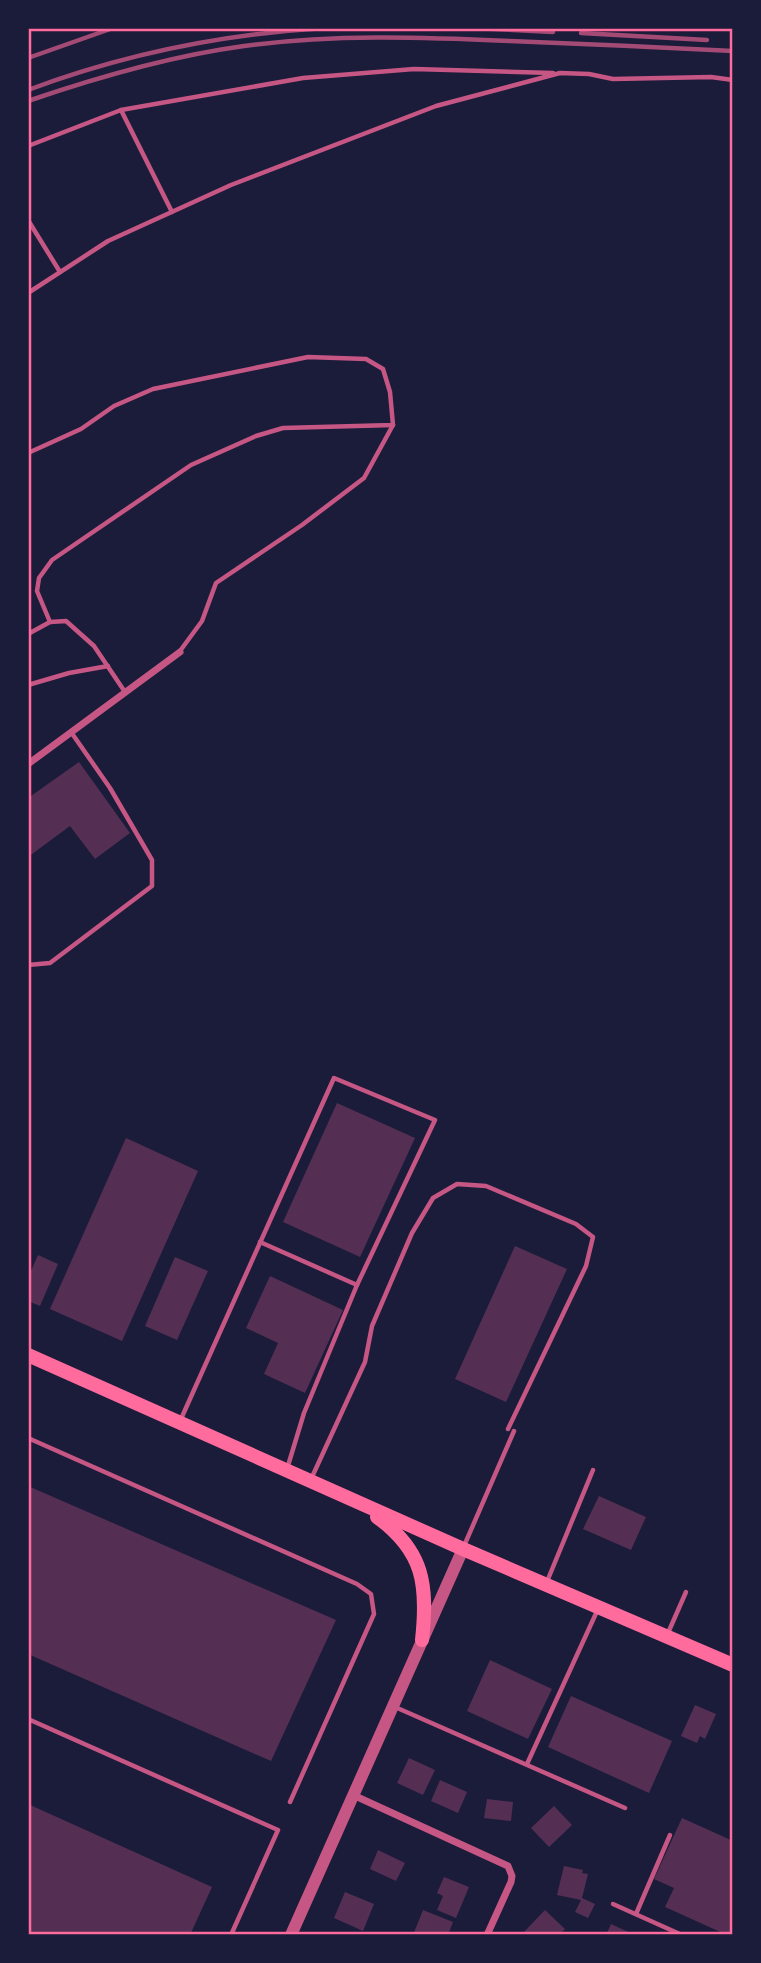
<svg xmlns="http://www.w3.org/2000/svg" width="761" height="1963" font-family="Cabin,sans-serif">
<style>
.building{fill:#542f53}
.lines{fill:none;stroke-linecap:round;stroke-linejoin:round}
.service{stroke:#c65784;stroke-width:4.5}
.minor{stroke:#c65784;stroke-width:7}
.tertiary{stroke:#c65784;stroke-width:12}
.secondary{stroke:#ff6b9d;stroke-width:14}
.rail{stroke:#a44b75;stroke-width:4.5}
.neatline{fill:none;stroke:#ff6b9d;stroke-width:2.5}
</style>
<rect width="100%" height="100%" fill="#1b1b3a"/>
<g class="building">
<polygon points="79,762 130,833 95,859 70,826 28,857 28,798"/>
<polygon points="337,1103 415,1138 360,1257 283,1222"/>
<polygon points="126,1138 198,1171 122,1341 50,1309"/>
<polygon points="515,1246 567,1269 506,1402 455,1379"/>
<polygon points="38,1255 58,1264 40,1306 28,1301 28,1278"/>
<polygon points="175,1257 208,1271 177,1340 145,1326"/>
<polygon points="270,1276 343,1310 305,1393 264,1374 278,1343 246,1328"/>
<polygon points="28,1486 336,1620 271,1761 28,1654"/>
<polygon points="599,1496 646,1517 631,1550 583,1529"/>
<polygon points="490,1660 552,1689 528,1739 467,1711"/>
<polygon points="571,1696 672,1741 649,1793 548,1747"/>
<polygon points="695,1705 716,1714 705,1739 700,1736 697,1743 681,1736"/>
<polygon points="409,1758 435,1770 423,1795 397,1783"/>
<polygon points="440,1780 467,1792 458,1813 431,1801"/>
<polygon points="487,1799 513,1802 511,1821 484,1818"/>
<polygon points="28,1804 212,1887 190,1935 28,1935"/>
<polygon points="554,1806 572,1825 549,1847 531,1828"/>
<polygon points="682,1818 733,1841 733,1935 727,1935 665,1907 674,1888 654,1879"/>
<polygon points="378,1850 405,1863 396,1881 370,1869"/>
<polygon points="564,1866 583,1870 582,1873 588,1874 582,1898 595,1904 588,1918 575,1912 581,1900 557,1895"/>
<polygon points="444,1877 469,1887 456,1918 437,1910 443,1896 437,1893"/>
<polygon points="345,1892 374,1904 363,1931 334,1918"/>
<polygon points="423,1910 453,1922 448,1935 413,1935"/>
<polygon points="545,1910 565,1929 559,1935 527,1935 524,1932"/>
<polygon points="611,1924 635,1935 606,1935"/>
</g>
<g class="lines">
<g class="service">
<polyline points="121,110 172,212"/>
<polyline points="28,146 121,110 303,78 414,69 553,73"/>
<polyline points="28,220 60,272"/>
<polyline points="28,293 108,241 231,185 436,106 560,73 589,74 613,79 711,77 733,80"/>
<polyline points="28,453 81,429 114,406 153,389 308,357 366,359 383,369 390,392 393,425 283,428 256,436 191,465 52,560 39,578 37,591 50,622"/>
<polyline points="28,634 50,622 66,621 94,646 125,692"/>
<polyline points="180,651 202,621 216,583 302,525 364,478 393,425"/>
<polyline points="28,685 69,673 108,666"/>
<polyline points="28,965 50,963 152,886 152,860 110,788 71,732"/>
<polyline points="260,1242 357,1285 304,1413 287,1469"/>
<polyline points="181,1419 334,1078 435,1120 357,1285"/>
<polyline points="28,1438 357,1584 371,1594 374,1614 290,1802"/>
<polyline points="312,1477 365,1362 372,1326 412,1233 433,1198 457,1184 486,1186 576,1224 593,1237 586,1266 508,1429"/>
<polyline points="464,1546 514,1431"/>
<polyline points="546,1584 593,1470"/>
<polyline points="668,1633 686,1592"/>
<polyline points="395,1707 625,1808"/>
<polyline points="28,1719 278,1830 231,1935"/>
<polyline points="527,1764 598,1609"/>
<polyline points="613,1904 682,1935"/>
<polyline points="636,1914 670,1835"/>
</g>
<g class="minor">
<polyline points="28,764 180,652"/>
<polyline points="353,1795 508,1866 512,1876 511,1882 487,1935"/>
</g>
<polyline class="tertiary" points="291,1935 463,1549"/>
<g class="secondary">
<polyline points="28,1355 463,1549 733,1665"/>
<path d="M 377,1517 C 424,1551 428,1585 422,1640"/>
</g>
<g class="rail">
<polyline points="473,28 553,32"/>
<polyline points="581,33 707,40"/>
<polyline points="28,58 113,28"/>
<path d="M 28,90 C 124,54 223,34 325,28"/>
<path d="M 28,101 C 98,77 170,56 244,46 C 332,34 421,37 510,41 C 584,44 659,47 733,51"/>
</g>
</g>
<rect width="761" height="1963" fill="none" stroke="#1b1b3a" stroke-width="60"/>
<rect x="30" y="30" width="701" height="1903" class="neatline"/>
</svg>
